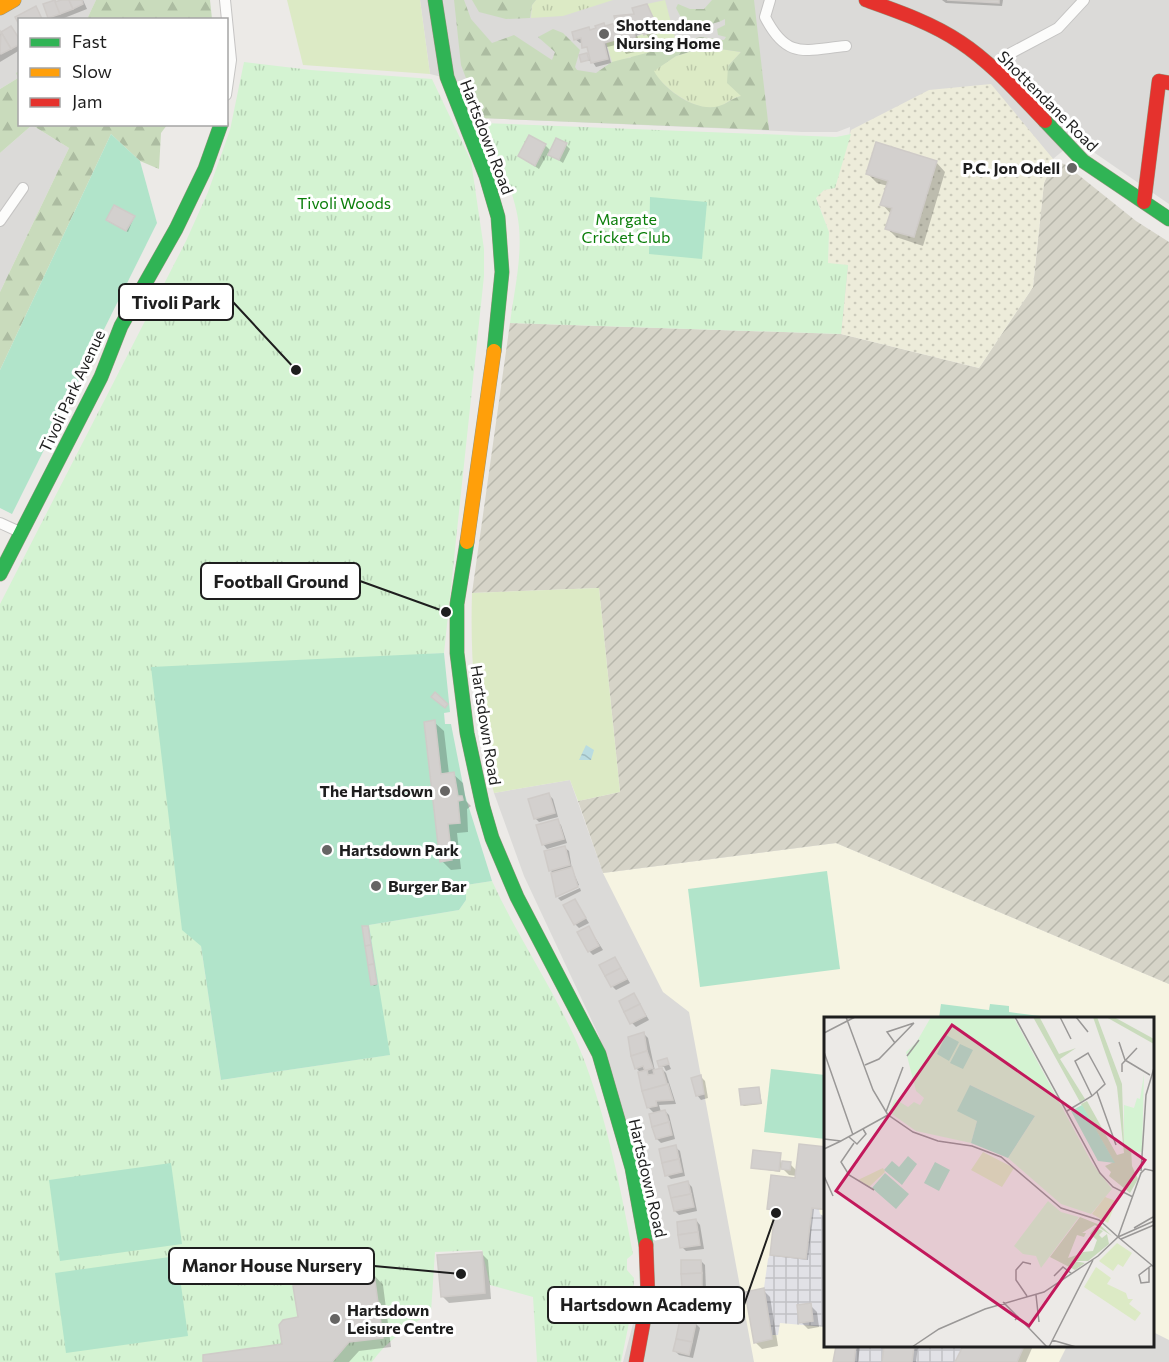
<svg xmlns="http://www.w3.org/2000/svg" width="1169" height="1362" font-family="Commissioner,sans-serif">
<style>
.residential{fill:#dbdad8;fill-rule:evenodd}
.education{fill:#f6f4e2}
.construction{fill:url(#construction-furrows)}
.farmland{fill:url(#farmland-dots)}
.grass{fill:url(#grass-tufts)}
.forest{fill:url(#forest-firs);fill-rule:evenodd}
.park{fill:url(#park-tufts)}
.garden{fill:#dceac5}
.pitch{fill:#b1e4ca}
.plaza{fill:url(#plaza-grid)}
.water{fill:url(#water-waves)}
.shadow{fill:#0003}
.building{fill:#d3d0ce;stroke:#cfcbc8;stroke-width:1.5}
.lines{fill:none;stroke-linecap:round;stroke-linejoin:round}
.street-casing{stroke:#c5c4c3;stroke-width:12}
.fast-casing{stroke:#97967e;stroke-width:15}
.slow-casing{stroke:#97967e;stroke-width:15}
.jam-casing{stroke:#97967e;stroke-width:15}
.street{stroke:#fcfcfb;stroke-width:10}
.fast{stroke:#30b455;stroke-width:14}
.slow{stroke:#ff9f0a;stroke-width:14}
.jam{stroke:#e5322d;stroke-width:14}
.poi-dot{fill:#666564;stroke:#fff;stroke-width:2}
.labels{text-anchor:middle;stroke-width:6;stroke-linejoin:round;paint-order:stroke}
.poi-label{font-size:16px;font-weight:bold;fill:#1e1e1e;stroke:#fff;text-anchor:start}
.street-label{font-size:16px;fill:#1e1e1e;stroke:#fff}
.park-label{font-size:16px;fill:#0b7e0a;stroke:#fff}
.inset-road{fill:none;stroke:#9a9897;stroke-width:1.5}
.view{fill:#c2185b;fill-opacity:0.15;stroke:#c2185b;stroke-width:3}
.inset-edge{fill:none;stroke:#1e1e1e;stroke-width:3}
.leader{fill:none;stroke:#1e1e1e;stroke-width:2}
.callout-dot{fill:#1e1e1e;stroke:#fff;stroke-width:2}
.callout{fill:#fff;stroke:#1e1e1e;stroke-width:2}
.callout-label{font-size:18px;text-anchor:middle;font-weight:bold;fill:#1e1e1e}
</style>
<defs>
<pattern id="construction-furrows" width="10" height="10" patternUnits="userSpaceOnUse" patternTransform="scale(1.5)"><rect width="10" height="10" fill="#d6d4c8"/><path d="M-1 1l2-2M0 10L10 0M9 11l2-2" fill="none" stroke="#b7b6ab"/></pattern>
<pattern id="farmland-dots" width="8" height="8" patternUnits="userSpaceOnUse" patternTransform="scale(1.5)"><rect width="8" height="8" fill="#edecda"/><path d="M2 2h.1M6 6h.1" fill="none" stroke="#cbcabb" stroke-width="1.8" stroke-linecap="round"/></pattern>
<pattern id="grass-tufts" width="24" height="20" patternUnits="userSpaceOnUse" patternTransform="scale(1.5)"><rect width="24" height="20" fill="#dceac5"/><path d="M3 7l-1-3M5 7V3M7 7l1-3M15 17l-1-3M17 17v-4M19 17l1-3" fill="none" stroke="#bcc8a9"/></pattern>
<pattern id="forest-firs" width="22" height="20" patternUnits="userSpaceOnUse" patternTransform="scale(1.5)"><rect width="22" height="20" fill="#c9dbbc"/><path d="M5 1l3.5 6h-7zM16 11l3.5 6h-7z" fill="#acbca1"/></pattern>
<pattern id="park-tufts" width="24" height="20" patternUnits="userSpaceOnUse" patternTransform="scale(1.5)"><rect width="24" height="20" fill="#d4f3d2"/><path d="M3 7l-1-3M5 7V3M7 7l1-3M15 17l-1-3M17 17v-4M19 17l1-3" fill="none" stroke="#b6d0b4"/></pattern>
<pattern id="plaza-grid" width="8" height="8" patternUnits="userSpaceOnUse" patternTransform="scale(1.5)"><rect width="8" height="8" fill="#e1e1e6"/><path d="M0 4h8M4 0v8" fill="none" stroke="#c1c1c5"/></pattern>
<pattern id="water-waves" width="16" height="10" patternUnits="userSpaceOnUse" patternTransform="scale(1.5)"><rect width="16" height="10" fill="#badce1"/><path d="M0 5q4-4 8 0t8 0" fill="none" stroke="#9fbcc1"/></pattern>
</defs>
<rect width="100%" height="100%" fill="#eceae7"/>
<g class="residential">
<polygon points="0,0 96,0 87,19 20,20 18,78 0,89"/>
<polygon points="420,0 1169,0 1169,204 1076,140 841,334 850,127 837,132 802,132 481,118 466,83 430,74"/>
<polygon points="32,125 69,148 0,292 0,153"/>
<path d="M 570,780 L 603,873 L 836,843 L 1169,984 L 1169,1362 L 623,1362 L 640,1297 L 639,1234 L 599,1036 L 524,876 L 494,793 ZM 826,1018 L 1152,1018 L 1152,1346 L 826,1346 Z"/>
</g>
<polygon class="education" points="836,843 1169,984 1169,1340 1153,1332 1152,1018 826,1018 826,1346 1067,1346 1059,1362 754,1362 689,1012 663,992 603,873"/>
<polygon class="construction" points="1054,160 1066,165 1136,221 1169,242 1169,984 836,843 603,873 578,801 620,792 599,588 472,593 510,323 841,334 979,368 1033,287 1044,183"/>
<polygon class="farmland" points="991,84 1054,160 1044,183 1033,287 979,368 841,334 848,265 828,264 829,232 816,197 824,190 835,188 851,130 929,90"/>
<g class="grass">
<polygon points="536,0 613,0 563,16 531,18 532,5"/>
<path d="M 706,47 L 741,52 L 728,66 L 742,96 C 732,98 729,102 721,106 C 699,115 664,89 653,71 L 676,56 Z"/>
</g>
<g class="forest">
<polygon points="96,0 210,0 212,19 87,19"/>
<path d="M 454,0 L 464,0 L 471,19 L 492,43 L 514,35 L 552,60 L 555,52 L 538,37 L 553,29 L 563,33 L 580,50 L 575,67 L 577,70 L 596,73 L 616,59 L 630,58 L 639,51 L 668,39 L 678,42 L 701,37 L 724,40 L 726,37 L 718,35 L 717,29 L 725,25 L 725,19 C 713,26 700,24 688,31 L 676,8 L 678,4 L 690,9 L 704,9 L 712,0 L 754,0 L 769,130 L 481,118 L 461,65 ZM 706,47 L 741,52 L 728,66 L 727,83 L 741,96 C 732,98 727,104 719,106 C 697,113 664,90 654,71 L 676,56 Z"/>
<polygon points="472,0 536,0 532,5 530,18 506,19 479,12"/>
<polygon points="19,71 20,124 167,125 161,133 159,169 140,161 111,134 0,370 0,292 69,148 32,125 0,153 0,89 18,78 16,73"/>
</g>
<g class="park">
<path d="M 244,62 L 311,70 L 432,79 L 471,161 L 484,249 L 484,276 L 444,653 L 428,654 L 201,946 L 221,1080 L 389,1055 L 369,925 L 459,910 L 466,900 L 466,885 L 492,881 C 517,935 550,984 575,1038 C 604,1103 620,1185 633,1254 L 627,1259 L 627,1270 L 634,1278 L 632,1308 L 621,1362 L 537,1362 L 533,1297 L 490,1285 L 482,1250 L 435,1252 L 431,1312 C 409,1327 387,1340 372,1362 L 0,1362 L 0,604 L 186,241 L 208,192 L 230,130 Z"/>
<path d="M 483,123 L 836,137 L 851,134 L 835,188 L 824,190 L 816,198 L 829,232 L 828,263 L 848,265 L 841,334 L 510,323 C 514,292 522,259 519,227 C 516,192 496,156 483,123 Z"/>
</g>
<g class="garden">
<polygon points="287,0 420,0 430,74 303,65"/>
<polygon points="665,0 677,45 612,62 606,42 618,39 620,50 632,48 631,44 636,42 635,37 654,30 654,20 647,4"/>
<path d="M 599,588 L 620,792 L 578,801 L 570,780 L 494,793 C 475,727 470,662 472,593 Z"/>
</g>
<g class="pitch">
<polygon points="111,134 140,161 157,223 12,514 0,508 0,370"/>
<polygon points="650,197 707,202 702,259 649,254"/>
<polygon points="444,653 450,712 444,713 445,724 451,724 465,795 492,881 466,885 466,900 459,910 369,925 390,1055 221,1080 201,946 182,930 151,667"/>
<polygon points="827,871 840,969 700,987 688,889"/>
<polygon points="941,1004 989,1010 990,1004 1009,1006 1009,1012 1056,1018 939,1018"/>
<polygon points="771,1069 825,1075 825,1139 764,1132"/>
<polygon points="171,1163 182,1244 60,1261 49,1180"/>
<polygon points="177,1256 188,1336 66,1353 55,1273"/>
</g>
<g class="plaza">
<polygon points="812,1208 819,1209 820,1214 825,1217 825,1327 780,1323 778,1335 772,1335 764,1288 768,1259 770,1255 806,1259"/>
<polygon points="856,1346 884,1346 882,1362 854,1362"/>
<polygon points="914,1346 963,1346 955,1362 912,1362"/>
</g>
<polygon class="water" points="586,745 594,750 591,760 579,760"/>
<g class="shadow">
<polygon points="63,0 83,0 87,9 59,20 51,20 49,17 56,3"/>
<polygon points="942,0 1003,0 1002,6 946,3"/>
<polygon points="647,6 658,25 657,34 649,38 645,33 637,35 639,41 633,43 635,52 626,54 620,44 607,47 611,63 596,67 592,61 582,61 587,55 591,60 589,51 584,42 580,43 575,39 636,15"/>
<polygon points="11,28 20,40 20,50 0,62 0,34"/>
<polygon points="545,145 551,151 566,145 570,149 563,163 548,153 539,169 519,156"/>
<polygon points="936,162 945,172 923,246 896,237 887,228 891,214 882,204 888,186 877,183 868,174"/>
<polygon points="134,217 128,232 109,222"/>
<polygon points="434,722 444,731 449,774 453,774 463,783 466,801 471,806 467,809 468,832 457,833 461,869 451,870 442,861"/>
<polygon points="549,795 553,799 558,817 539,822 535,818"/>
<polygon points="557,821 561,825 567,843 547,849 543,844"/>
<polygon points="564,847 569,851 572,869 579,885 557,897 554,874 550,870"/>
<polygon points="580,888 581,891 561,901 558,898"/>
<polygon points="575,901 589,923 579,928 575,924"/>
<polygon points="367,927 377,985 374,986 372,984"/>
<polygon points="589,928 603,950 593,955 589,951"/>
<polygon points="615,958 630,983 616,990 612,986"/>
<polygon points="634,994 649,1020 636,1027 632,1023"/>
<polygon points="644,1034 648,1038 655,1071 662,1069 666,1073 676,1104 659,1105 661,1112 665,1111 669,1115 675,1139 661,1143 657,1139 655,1114 649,1108 641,1073 636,1068"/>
<polygon points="667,1060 671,1069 666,1071 664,1067 660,1066"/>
<polygon points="700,1076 705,1081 708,1098 701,1100 697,1095"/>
<polygon points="759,1088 762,1104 744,1106 742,1105"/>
<polygon points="675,1147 680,1151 685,1176 671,1179 667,1175"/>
<polygon points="826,1149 825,1210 814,1209 808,1260 773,1256 777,1211 768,1209 796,1180 797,1176 789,1175 781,1167 780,1172 753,1168 780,1155 781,1163 790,1164 797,1171"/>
<polygon points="688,1183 692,1187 697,1211 679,1215 675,1211"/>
<polygon points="696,1220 700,1225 704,1249 686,1251 682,1247"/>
<polygon points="481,1253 488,1260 491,1299 449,1303 442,1296"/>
<polygon points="701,1261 705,1265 706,1290 688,1290 683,1286"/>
<polygon points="374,1275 383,1285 391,1347 359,1351 349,1362 205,1362 284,1346 299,1319"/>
<polygon points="763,1290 770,1297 778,1346 762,1349 756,1343"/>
<polygon points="810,1305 817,1312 819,1327 808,1329 801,1322"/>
<polygon points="696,1324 700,1328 693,1358 679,1355 675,1351"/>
<polygon points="837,1346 860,1346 858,1362 835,1362"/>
<polygon points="886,1346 918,1346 916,1362 884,1362"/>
<polygon points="964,1346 1033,1346 1026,1362 957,1362"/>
</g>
<g class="building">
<polygon points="55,0 60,14 48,18 43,4"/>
<polygon points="61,0 69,0 73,9 60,14 55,2"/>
<polygon points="69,0 82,0 83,4 73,9"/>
<polygon points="947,0 999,0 999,3"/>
<polygon points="647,4 654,20 654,30 644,35 643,29 634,31 635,37 629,39 632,48 620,51 618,39 604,43 608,59 591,63 587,47 582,48 581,38 574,40 572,32 589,27 590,30 596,28 595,26 604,23 605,26 616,23 614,16 634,14 632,8"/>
<polygon points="36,6 42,19 20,20 20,26 15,17"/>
<polygon points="11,26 20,40 20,44 11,49 1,32"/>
<polygon points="1,32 11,49 1,54 0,52"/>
<polygon points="587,53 589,60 581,62 579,55"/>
<polygon points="529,135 546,144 535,166 518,156"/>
<polygon points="556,138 567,143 559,160 548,155"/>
<polygon points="876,142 937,161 914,237 885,229 892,208 880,205 888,181 866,174"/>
<polygon points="114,205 135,216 126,231 106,220"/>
<polygon points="435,692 448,704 445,708 431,697"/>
<polygon points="435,720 441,774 454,772 458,796 462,796 463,800 458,801 460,823 448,824 452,860 440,862 424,722"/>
<polygon points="549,793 555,813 534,819 528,799"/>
<polygon points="558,819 564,839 542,845 536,825"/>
<polygon points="565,846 570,865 549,871 544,851"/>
<polygon points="572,867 578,887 556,897 551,873"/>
<polygon points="575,899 586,918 574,925 563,905"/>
<polygon points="362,926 368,926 371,945 365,946"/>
<polygon points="589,926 599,946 588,952 577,932"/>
<polygon points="371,945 374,964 368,965 365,946"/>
<polygon points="615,957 621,968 605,976 599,965"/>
<polygon points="374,964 377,984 371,985 368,965"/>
<polygon points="621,968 627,979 611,987 605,976"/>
<polygon points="634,993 640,1004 624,1012 619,1001"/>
<polygon points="640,1004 646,1016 630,1024 624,1012"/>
<polygon points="644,1032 647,1051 631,1056 628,1037"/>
<polygon points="647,1051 653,1068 645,1071 643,1066 635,1069 631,1056"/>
<polygon points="667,1058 669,1064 659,1067 657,1061"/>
<polygon points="662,1068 667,1084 642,1091 638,1072 647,1070 648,1075 654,1074 653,1070"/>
<polygon points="701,1075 704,1094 696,1096 691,1078"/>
<polygon points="668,1084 673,1100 656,1101 657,1106 647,1108 642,1091"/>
<polygon points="759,1087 761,1103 741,1105 739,1089"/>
<polygon points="665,1110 669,1122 652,1127 649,1114"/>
<polygon points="669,1122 672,1135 656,1139 652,1127"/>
<polygon points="799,1144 826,1147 823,1209 812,1208 806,1259 770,1255 775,1210 767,1209 771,1175 795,1178"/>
<polygon points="676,1145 679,1159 662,1163 659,1149"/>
<polygon points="753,1150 781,1153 779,1171 751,1168"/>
<polygon points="679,1159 682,1172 665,1176 662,1163"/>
<polygon points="782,1161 791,1162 790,1170 781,1169"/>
<polygon points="688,1181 691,1194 671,1198 668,1186"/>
<polygon points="691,1194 694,1207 674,1211 671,1198"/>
<polygon points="696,1219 698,1232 678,1235 677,1222"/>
<polygon points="698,1232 700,1245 680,1248 678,1235"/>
<polygon points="482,1252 485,1293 441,1297 437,1255"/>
<polygon points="681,1260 701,1260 702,1273 681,1274"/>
<polygon points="702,1273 702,1286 682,1287 681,1274"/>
<polygon points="374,1274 383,1338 349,1342 332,1362 203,1362 203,1355 282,1344 279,1325 283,1320 298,1317 293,1286"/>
<polygon points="764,1288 772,1339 754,1343 745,1292"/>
<polygon points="811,1303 813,1321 799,1323 797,1305"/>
<polygon points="680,1319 696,1323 692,1342 676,1339"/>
<polygon points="676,1339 692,1342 689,1355 673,1351"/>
<polygon points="836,1346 856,1346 854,1362 833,1362"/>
<polygon points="884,1346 914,1346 912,1362 882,1362"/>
<polygon points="963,1346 1024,1346 1017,1362 955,1362"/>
</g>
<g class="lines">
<g class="street-casing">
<g id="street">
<polyline points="225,0 231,60 226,95"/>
<path d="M 770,0 L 765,17 C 787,60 804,50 846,46"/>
<polyline points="995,69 1011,53 1058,28 1084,0"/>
<polyline points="0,221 23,188"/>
<polyline points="0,523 22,533"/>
</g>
</g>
<g class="fast-casing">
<g id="fast">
<polyline points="435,0 447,77 486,176 498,217 502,272 494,351"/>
<polyline points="1045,121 1083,161 1169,219"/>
<polyline points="467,542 457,604 457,653 467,733 483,807 492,838 517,897 599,1054 632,1168 646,1245"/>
<polyline points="0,574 101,377 121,326 176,229 205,169 221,124"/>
</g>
</g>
<g class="slow-casing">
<g id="slow">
<polyline points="0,8 14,0"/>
<polyline points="467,542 494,351"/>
</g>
</g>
<g class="jam-casing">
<g id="jam">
<path d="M 866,0 C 897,11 932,23 960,42 C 992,63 1018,93 1045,121"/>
<polyline points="1144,202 1159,81 1169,83"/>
<polyline points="636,1362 648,1297 646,1245"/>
</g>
</g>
<use href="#street" class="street"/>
<use href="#fast" class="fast"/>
<use href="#slow" class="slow"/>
<use href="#jam" class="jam"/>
</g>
<g class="poi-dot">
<circle cx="604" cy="34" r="6"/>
<circle cx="1072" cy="168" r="6"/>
<circle cx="445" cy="791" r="6"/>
<circle cx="327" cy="850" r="6"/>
<circle cx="376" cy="886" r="6"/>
<circle cx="335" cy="1319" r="6"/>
</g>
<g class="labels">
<g class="poi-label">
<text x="616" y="31">Shottendane<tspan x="616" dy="18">Nursing Home</tspan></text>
<text x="1060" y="174" text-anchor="end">P.C. Jon Odell</text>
<text x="433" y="797" text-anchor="end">The Hartsdown</text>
<text x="339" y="856">Hartsdown Park</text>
<text x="388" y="892">Burger Bar</text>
<text x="347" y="1316">Hartsdown<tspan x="347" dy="18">Leisure Centre</tspan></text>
</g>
<g class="street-label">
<text transform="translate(1048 101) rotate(45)" y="6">Shottendane Road</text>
<text transform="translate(487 137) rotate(69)" y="6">Hartsdown Road</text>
<text transform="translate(72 391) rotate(-65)" y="6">Tivoli Park Avenue</text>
<text transform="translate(486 725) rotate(81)" y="6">Hartsdown Road</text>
<text transform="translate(648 1178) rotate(77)" y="6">Hartsdown Road</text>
</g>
<g class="park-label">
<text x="344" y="209">Tivoli Woods</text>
<text x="626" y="225">Margate<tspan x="626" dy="18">Cricket Club</tspan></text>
</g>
</g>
<g transform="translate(824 1017)">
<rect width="330" height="330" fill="#eceae7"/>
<path d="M 59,151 L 61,155 L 45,170 L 34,163 ZM 293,226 L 308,236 L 299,250 L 294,247 L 289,254 L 275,244 ZM 272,250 L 287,261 L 283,267 L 302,276 L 304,282 L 309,282 L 305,287 L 317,296 L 311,304 L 260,270 Z" fill="#dceac5"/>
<path d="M 209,0 L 216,1 L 235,37 L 252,31 L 236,42 L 261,82 L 256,85 ZM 269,0 L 273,0 L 298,67 L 300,128 L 307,131 L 308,149 L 314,162 L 306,176 L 285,159 L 287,155 L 281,149 L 290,145 L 257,87 L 263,84 L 293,138 L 300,136 L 293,70 ZM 282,0 L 290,0 L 330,22 L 330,27 ZM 256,200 L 276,208 L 288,219 L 271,208 L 258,216 L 262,216 L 260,220 L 253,218 L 244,241 L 253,238 L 250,244 L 261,246 L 251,253 L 226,240 ZM 271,210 L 279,214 L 275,218 L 278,221 L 283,217 L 285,227 L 264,244 L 252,244 L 259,235 L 269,234 L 273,223 L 266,217 Z" fill="#c9dbbc"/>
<path d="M 107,0 L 190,1 L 268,146 L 288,172 L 267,197 L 237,187 L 184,141 L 211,99 L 146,68 L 153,104 L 147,126 L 92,114 L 65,95 L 71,82 L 84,90 L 90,85 L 96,88 L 100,81 L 92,74 L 82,35 L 92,26 ZM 320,57 L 318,135 L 306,134 L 300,129 L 300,88 L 310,91 L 313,81 L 316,82 ZM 224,184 L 237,195 L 255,200 L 217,251 L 212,239 L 199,237 L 190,229 Z" fill="#d4f3d2"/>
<path d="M 159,135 L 190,151 L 178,170 L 147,153 ZM 281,180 L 292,184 L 284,206 L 268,197 Z" fill="#dceac5"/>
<path d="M 122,18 L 135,25 L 125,44 L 113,37 ZM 136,27 L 149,33 L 139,52 L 126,46 ZM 146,68 L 211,99 L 184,141 L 147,126 L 153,104 L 133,94 ZM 258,88 L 291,146 L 274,144 L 247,94 ZM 84,139 L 93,147 L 78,168 L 60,153 L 68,144 L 75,150 ZM 111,145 L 126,153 L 115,174 L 100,166 ZM 61,156 L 85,177 L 72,192 L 48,171 Z" fill="#b1e4ca"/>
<path class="inset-road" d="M 22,0 L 49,73 L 64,98M 191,0 L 276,156 L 289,170 L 309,180M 236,0 L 247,22M 252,0 L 264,15M 0,16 L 31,0M 295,25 L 301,43M 71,26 L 63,15 L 90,6M 0,35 L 29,118M 83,39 L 95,23M 301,43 L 326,58M 41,48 L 55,42 L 90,6M 298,55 L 298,47 L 313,31M 273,75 L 292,128M 243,94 L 268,79 L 281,67 L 264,36 L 251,44 L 268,79M 62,95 L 79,50M 25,120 L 33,127 L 42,117 L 39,112M 0,122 L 17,124 L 64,98 L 89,115 L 114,124 L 148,129 L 177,140 L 237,191 L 275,203 L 294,220M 30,126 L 17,145 L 25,158 L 50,173M 0,132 L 17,124M 317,154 L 322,78 L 330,51M 0,159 L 9,179M 310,211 L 329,200M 294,220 L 317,156 L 321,152 L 330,154M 294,220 L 330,204M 297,222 L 330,208M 325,251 L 325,265 L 317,266 L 315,258 L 328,248M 230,259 L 239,250 L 248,257M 212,278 L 215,305M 203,279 L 192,263 L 192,253 L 199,245 L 207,247M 179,285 L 194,300 L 191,303M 201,307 L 223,330M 228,323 L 252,330M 88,330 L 115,312 L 161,292 L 220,275 L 274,239 L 294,220 L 330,250M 225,330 L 269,243"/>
<path class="view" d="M 128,8 L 321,143 L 205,309 L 12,174 Z"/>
<rect width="330" height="330" class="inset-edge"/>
</g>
<path class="leader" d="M296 370L233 302M446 612L360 581M461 1274L374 1266M776 1213L744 1305"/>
<g class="callout-dot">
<circle cx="296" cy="370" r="6"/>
<circle cx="446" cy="612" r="6"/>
<circle cx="461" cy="1274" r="6"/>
<circle cx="776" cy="1213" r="6"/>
</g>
<g class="callout">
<rect x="119" y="284" width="114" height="36" rx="6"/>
<rect x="201" y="563" width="159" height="36" rx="6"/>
<rect x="169" y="1248" width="205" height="36" rx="6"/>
<rect x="548" y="1287" width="196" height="36" rx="6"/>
</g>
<g class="callout-label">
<text x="176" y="309">Tivoli Park</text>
<text x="281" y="588">Football Ground</text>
<text x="272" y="1272">Manor House Nursery</text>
<text x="646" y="1311">Hartsdown Academy</text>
</g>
<rect x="18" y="18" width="210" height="108" fill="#ffffff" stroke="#a5a5a5" stroke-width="1.5"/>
<rect x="30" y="38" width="30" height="9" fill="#30b455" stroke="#a5a5a5" stroke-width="1.5"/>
<text x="72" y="48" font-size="18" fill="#1e1e1e">Fast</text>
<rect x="30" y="68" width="30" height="9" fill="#ff9f0a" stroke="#a5a5a5" stroke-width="1.5"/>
<text x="72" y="78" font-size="18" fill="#1e1e1e">Slow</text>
<rect x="30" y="98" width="30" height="9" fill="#e5322d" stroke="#a5a5a5" stroke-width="1.5"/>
<text x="72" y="108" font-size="18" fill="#1e1e1e">Jam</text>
</svg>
